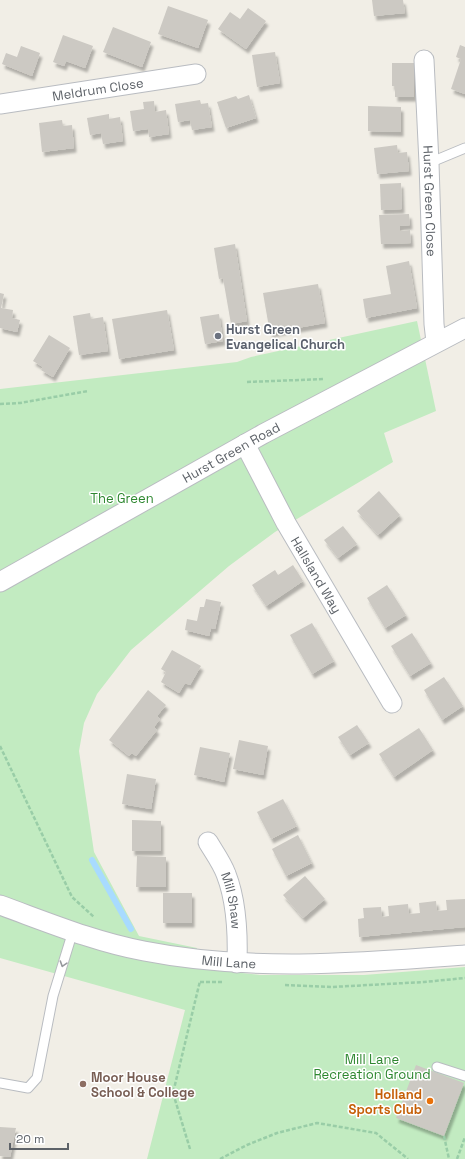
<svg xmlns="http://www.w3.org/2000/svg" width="465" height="1159" font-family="'Space Grotesk',sans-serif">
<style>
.green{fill:#c2ebc1}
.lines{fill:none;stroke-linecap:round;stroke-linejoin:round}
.stream{stroke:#a8dbff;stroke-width:6}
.building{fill:#ccc9c3;filter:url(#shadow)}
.service-casing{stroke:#b9bcc1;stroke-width:11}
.minor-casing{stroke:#b9bcc1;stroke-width:21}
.path{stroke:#99cda7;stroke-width:2.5;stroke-dasharray:4 2;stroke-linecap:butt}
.service{stroke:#fff;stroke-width:9}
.minor{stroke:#fff;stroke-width:19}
.oneway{stroke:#96999d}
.worship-dot{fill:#6b7280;stroke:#fff;stroke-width:1.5}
.education-dot{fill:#8d6e63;stroke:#fff;stroke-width:1.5}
.food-dot{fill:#e8710a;stroke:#fff;stroke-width:1.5}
.labels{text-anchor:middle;stroke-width:3;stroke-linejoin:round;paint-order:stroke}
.street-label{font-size:13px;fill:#5d6268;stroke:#fff}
.worship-label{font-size:13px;font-weight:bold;fill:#5b616d;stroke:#fff;text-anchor:start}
.park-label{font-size:13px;fill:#2d872f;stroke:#fff}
.education-label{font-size:13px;font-weight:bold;fill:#785e54;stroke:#fff;text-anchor:start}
.food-label{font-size:13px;font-weight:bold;fill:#c56008;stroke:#fff;text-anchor:end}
</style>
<defs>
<filter id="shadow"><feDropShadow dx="2.5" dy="4.5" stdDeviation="1" flood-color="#0004"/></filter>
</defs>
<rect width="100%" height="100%" fill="#f1eee6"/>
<polygon class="green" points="417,321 436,411 384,433 393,462 275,532 229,566 131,650 97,694 84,723 79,751 94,852 139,936 197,948 195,968 260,975 364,975 465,967 465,1159 147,1159 185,1010 0,958 0,389 237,362 251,357"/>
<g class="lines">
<polyline class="stream" points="92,860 131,929"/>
</g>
<g class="building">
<polygon points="372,0 403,0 405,13 374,16"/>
<polygon points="168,6 208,20 198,48 158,34"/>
<polygon points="248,8 266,21 246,49 218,29 230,12 240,19"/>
<polygon points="113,27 151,42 142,67 103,52"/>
<polygon points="63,35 93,46 85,68 66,61 64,66 53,62"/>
<polygon points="460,45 465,47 465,94 451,89 461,59 456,57"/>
<polygon points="21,46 40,53 32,76 2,64 6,53 17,57"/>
<polygon points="275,52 280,83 257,87 252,55"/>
<polygon points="392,63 414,63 414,97 395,97 395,86 392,86"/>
<polygon points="249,95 256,118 226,128 217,102 236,96 238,99"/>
<polygon points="200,100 201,104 208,103 212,127 192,130 190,120 178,122 175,104"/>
<polygon points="154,101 155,112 166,110 169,134 149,137 148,129 133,131 130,111 144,109 143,102"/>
<polygon points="368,106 401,107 401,132 368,131"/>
<polygon points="109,114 109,119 120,117 123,141 103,144 101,133 90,135 87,118"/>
<polygon points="62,120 63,126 72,125 74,148 42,152 39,123"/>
<polygon points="397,145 398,153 407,152 409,171 377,174 374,148"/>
<polygon points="401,183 402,209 381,210 380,184"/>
<polygon points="409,214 410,225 400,226 400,231 410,230 411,243 381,244 379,215"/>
<polygon points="235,244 247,321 231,324 223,278 219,279 214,248"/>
<polygon points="409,261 417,308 366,318 363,299 391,294 386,266"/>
<polygon points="318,284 325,323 270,333 263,293"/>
<polygon points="0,293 4,294 1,308 13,310 12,318 20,320 17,332 0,328"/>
<polygon points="167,310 174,350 119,359 112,319"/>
<polygon points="90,313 91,319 103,317 108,351 79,355 73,316"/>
<polygon points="219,314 223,341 205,344 200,317"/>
<polygon points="49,335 70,348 53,377 41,370 43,367 33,361"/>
<polygon points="379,491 400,515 378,535 357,511"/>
<polygon points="343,526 357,544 338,558 324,540"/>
<polygon points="293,565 303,581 266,606 252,585 275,570 278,575"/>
<polygon points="387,585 406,615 385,628 367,598"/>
<polygon points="206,599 221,602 215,629 211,628 209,636 185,630 187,619 197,621 200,607 204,607"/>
<polygon points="312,623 334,661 312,674 290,635"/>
<polygon points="412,633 431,663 410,676 391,646"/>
<polygon points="172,650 201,666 190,685 185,683 179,693 161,682 166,672 161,669"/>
<polygon points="444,677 463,706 442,720 424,690"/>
<polygon points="148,690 166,705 157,716 160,719 154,727 157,730 136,756 132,753 129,756 109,740"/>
<polygon points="357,725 369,743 350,755 338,737"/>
<polygon points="419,728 433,750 394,777 379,754"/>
<polygon points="239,740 268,746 263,775 233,769"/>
<polygon points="200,747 230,753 224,782 194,775"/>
<polygon points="127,774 156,779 151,809 122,804"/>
<polygon points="283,799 297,826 271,839 257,812"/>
<polygon points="132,820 161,821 161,851 132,851"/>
<polygon points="298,835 312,863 286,876 272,849"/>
<polygon points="137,856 166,857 166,887 136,887"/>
<polygon points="305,876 325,899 303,918 283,895"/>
<rect x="163" y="893" width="29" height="30"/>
<polygon points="465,899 465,927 359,937 358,919 364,918 363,908 381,907 382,917 389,916 388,906 408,904 409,914 420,913 419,903 436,901 437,911 447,910 446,900"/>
<polygon points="416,1065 464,1083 444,1136 396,1118"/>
<polygon points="0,1127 16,1128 10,1157 0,1156"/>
</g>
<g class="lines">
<g class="service-casing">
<g id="service">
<polyline points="429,163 465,148"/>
<polyline points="437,1067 465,1076"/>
<polyline points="0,1083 28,1088 37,1078 53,996 73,931"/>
</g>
</g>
<g class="minor-casing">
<g id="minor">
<path id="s1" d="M 424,60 L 429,163 L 434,324 L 436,342"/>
<path id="s2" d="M 0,104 L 196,74"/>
<path id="s3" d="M 245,444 L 286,523 L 392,703"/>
<path id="s4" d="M 0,582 L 263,434 L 465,328"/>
<path id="s5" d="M 208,842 C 214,852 222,863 226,874 C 237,902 238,934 237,963"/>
<path id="s6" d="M 0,905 C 47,922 95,942 144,951 C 251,972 358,963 465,955"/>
</g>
</g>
<g class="path">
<polyline points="247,382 324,379"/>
<polyline points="0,404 20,403 88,391"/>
<polyline points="0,746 72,897 94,917"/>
<polyline points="200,982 222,982"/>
<polyline points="285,985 332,987 424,982 465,978"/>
<polyline points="444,1136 449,1159"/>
<polyline points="190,1149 173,1093 200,981"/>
<polyline points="220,1159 247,1145 277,1133 317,1123 376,1133 408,1159"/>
<polyline points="457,1159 465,1137"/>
</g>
<use href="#service" class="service"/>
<use href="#minor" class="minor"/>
</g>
<defs><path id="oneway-chevron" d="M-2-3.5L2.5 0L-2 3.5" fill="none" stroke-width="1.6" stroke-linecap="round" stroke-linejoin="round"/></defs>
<use class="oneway" href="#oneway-chevron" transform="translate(63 964) rotate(108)"/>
<circle class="worship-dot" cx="218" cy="336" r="4"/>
<circle class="education-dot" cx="83" cy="1084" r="4"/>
<circle class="food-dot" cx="430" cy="1101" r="4"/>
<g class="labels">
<g class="street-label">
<text dy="5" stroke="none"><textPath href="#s2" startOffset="99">Meldrum Close</textPath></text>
<text dy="5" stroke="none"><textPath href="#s1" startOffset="141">Hurst Green Close</textPath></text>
<text dy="5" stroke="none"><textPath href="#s4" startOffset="265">Hurst Green Road</textPath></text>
<text dy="5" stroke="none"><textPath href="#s3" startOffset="149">Hallsland Way</textPath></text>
<text dy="5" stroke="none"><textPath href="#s5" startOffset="64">Mill Shaw</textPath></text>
<text dy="5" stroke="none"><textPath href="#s6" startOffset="237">Mill Lane</textPath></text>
</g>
<g class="worship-label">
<text x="226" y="334">Hurst Green<tspan x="226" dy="15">Evangelical Church</tspan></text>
</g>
<g class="park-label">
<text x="122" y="503">The Green</text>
<text x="372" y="1064">Mill Lane<tspan x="372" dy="15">Recreation Ground</tspan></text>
</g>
<g class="education-label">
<text x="91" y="1082">Moor House<tspan x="91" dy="15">School &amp; College</tspan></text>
</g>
<g class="food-label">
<text x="422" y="1099">Holland<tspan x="422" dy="15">Sports Club</tspan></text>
</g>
</g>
<path d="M10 1143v6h58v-6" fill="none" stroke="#5d6268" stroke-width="2"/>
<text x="16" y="1143" font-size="12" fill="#5d6268" stroke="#ffffff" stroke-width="3" paint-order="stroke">20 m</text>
</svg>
